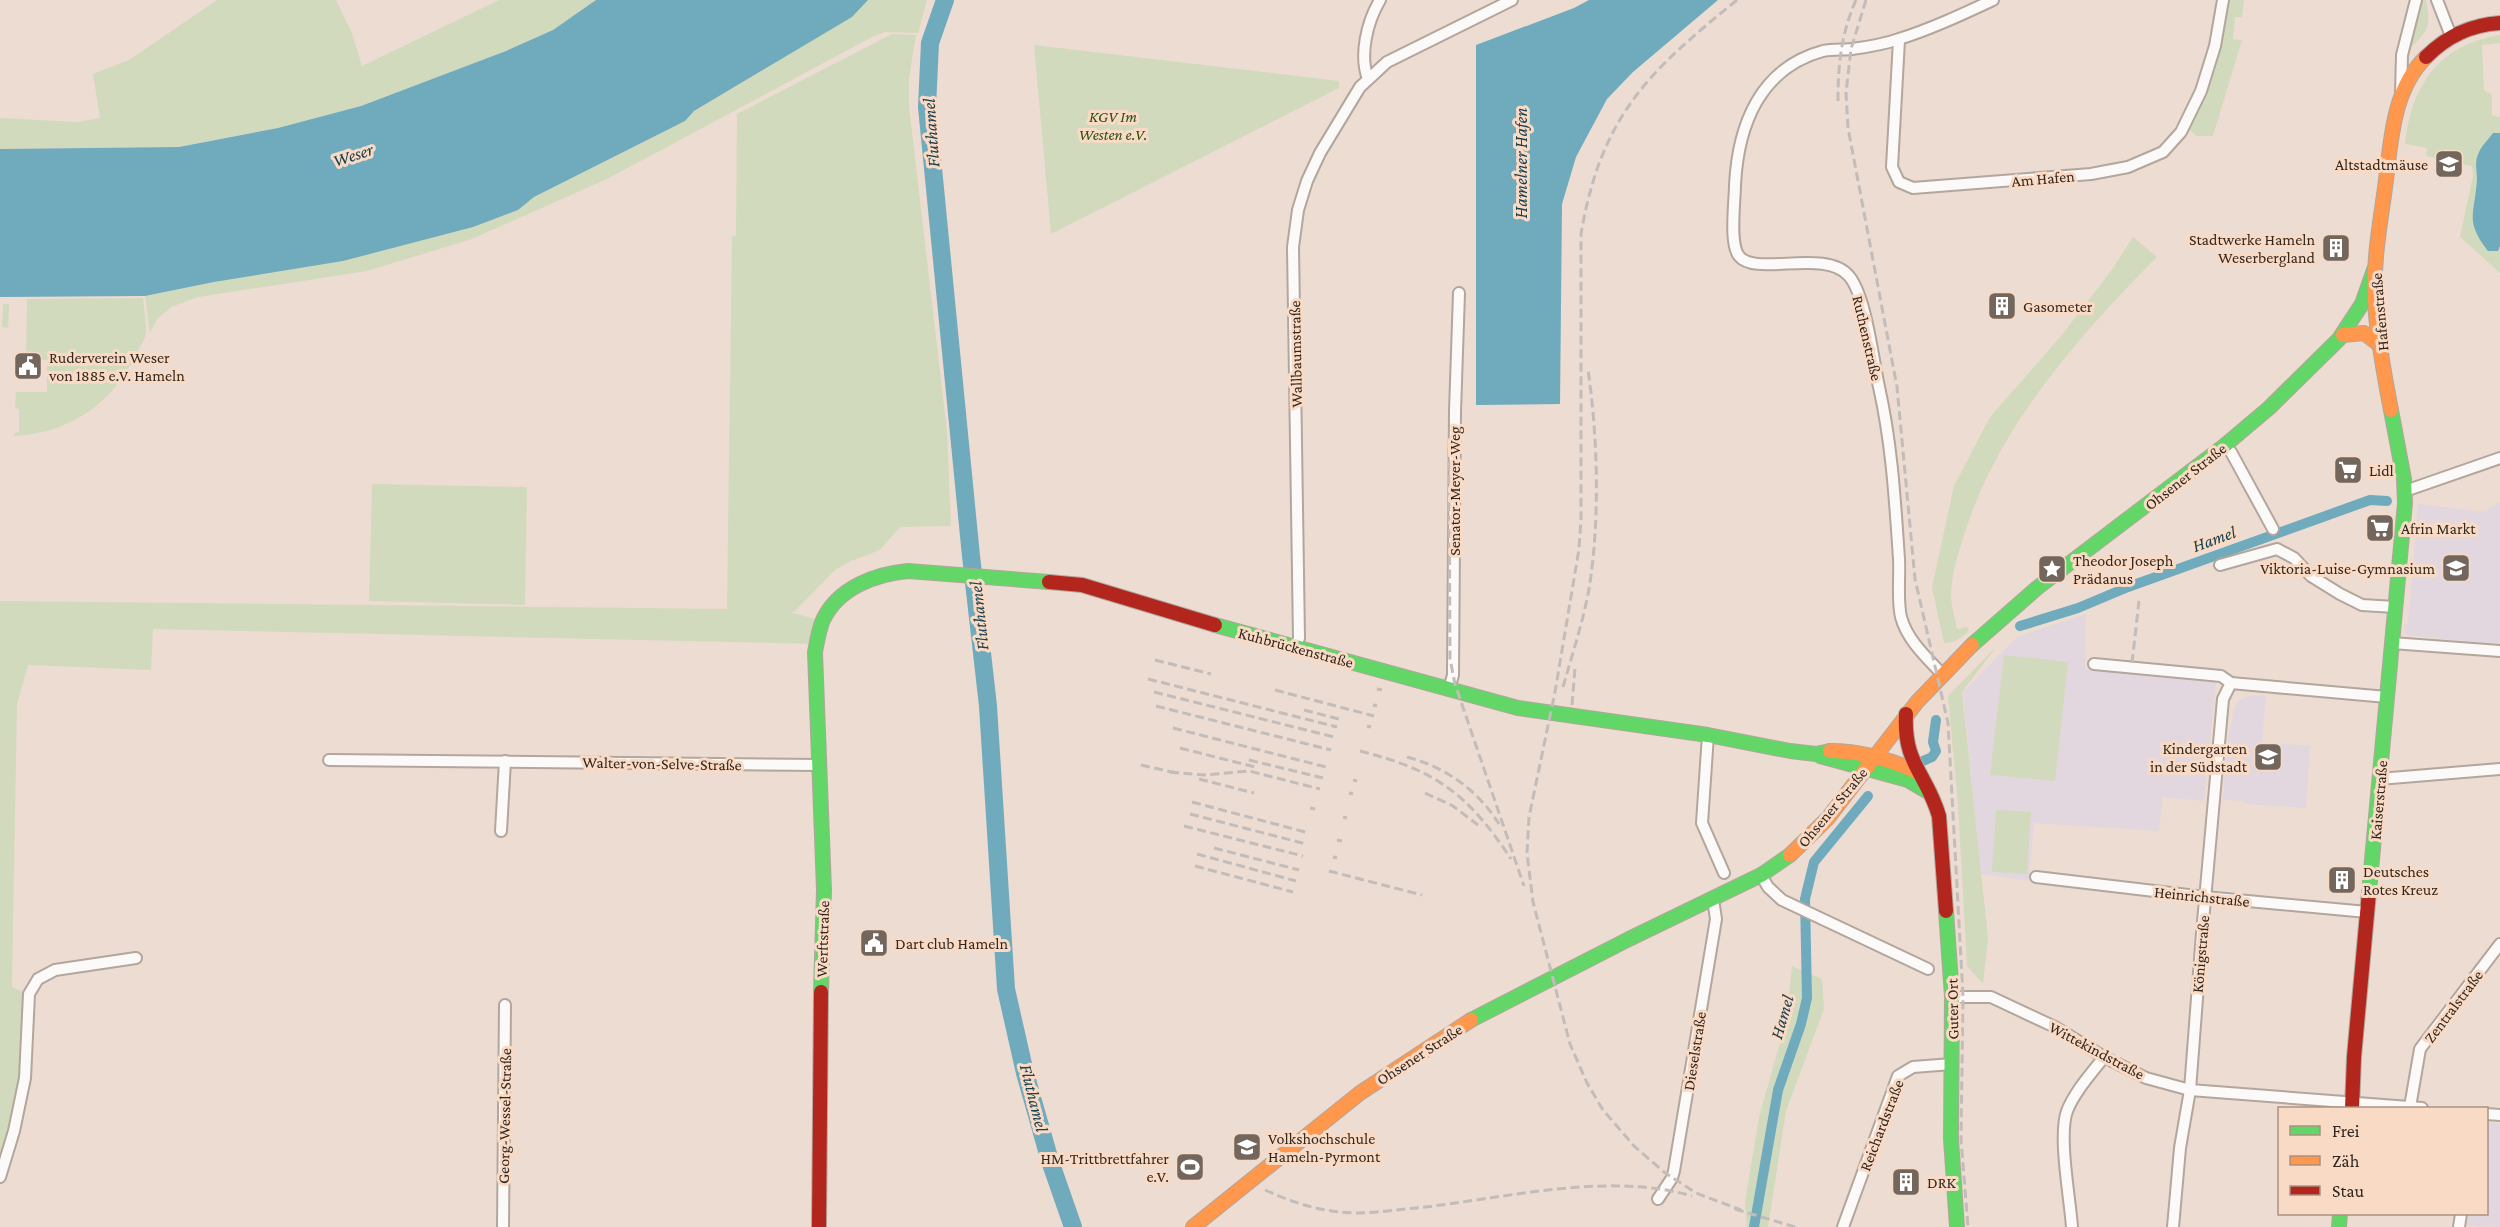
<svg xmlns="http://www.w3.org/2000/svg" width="2500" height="1227" font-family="'Crimson Pro',serif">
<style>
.education{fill:#e2d7de}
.green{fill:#d2dabe}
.water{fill:#70aabd}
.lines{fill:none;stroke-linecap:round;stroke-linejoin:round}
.canal{stroke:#70aabd;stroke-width:10}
.river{stroke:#70aabd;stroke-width:18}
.street-casing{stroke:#b2a69d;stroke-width:14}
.fast-casing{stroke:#b2a69d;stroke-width:16}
.slow-casing{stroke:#b2a69d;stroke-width:16}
.jam-casing{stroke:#b2a69d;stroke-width:16}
.street{stroke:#fcfaf8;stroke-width:10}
.fast{stroke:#63d668;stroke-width:14}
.slow{stroke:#ff974d;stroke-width:14}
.jam{stroke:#b3261e;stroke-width:14}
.rail{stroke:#c2bdba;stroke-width:3;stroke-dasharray:9 4.5;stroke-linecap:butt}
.labels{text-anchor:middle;stroke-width:6;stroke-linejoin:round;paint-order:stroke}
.park-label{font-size:16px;font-style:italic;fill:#295010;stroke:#f9dac5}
.poi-label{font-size:16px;fill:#32271f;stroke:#f9dac5;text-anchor:start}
.street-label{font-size:16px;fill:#32271f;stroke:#f9dac5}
.water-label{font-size:18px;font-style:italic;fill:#19404f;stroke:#f9dac5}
</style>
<rect width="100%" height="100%" fill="#eddcd1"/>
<g class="education">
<polygon points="2500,503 2500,645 2406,635 2404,624 2408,624 2418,504 2486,512 2489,508"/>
<polygon points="2086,614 2085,669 2216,683 2204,801 2163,797 2159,831 2034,823 2029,881 1981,874 1963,692 2017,637"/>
<polygon points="2253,695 2266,696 2262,742 2310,746 2306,808 2245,804 2245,801 2223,800 2227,743 2234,708 2238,701"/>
<polygon points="2487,1123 2500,1123 2500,1227 2467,1226 2468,1214 2486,1214"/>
</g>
<g class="green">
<polygon points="217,0 336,0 352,33 362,66 499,0 596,0 553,30 506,51 361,106 278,128 179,147 0,149 0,118 78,122 100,118 93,74 129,60"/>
<polygon points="868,0 927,0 918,33 885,32 874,36 607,179 472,239 367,271 198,297 171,307 157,319 150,333 145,296 214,282 343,261 518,210 534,197 685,121 694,111 851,17"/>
<path d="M 2228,0 L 2244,0 L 2242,17 L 2235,17 L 2233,39 L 2242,40 L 2213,136 L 2197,136 L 2190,130 L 2190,127 C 2208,88 2224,43 2228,0 Z"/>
<path d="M 2419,0 L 2426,0 C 2432,29 2427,32 2406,52 Z"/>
<polygon points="892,34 916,35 909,78 909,106 947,431 951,526 900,527 880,550 851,561 835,570 794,612 790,612 822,621 815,644 153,629 151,670 28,665 17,704 12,987 28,994 24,1078 0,1175 0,601 727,609 732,236 736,236 737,114"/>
<path d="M 2500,35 L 2500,43 L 2482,45 L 2484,90 L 2492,95 L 2492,115 L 2500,117 L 2500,273 L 2460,237 L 2473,176 L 2472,166 L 2426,156 L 2427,148 L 2405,144 C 2411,86 2439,44 2500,35 Z"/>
<polygon points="1034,45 1339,81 1339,88 1051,234"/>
<path d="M 2133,237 L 2157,257 C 2078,337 1998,426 1964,535 C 1958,554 1952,573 1951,593 C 1951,605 1955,617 1957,629 L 1967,627 L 1969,631 C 1961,638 1955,643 1944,643 L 1932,587 L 1954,486 L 1990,417 L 2061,336 L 2111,271 Z"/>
<path d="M 143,298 C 144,309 146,320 146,331 C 146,339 139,348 135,356 C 111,405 69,433 14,436 L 15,433 L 19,432 L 19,409 L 15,408 L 16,392 L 47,392 L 47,360 L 26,359 L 27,299 Z"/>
<polygon points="3,304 9,304 8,328 2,327"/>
<polygon points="372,484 527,487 525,605 369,601"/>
<polygon points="1997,646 1962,692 1988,938 1983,984 1967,966 1958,805 1948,696"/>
<polygon points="2004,655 2068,662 2055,781 1990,775"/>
<polygon points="1996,810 2031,812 2027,874 1992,872"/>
<polygon points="1792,966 1822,979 1824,1009 1786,1111 1768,1227 1747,1227 1745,1201 1759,1117 1786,1022"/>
</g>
<g class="water">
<polygon points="596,0 868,0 852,17 694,111 685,121 534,197 518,210 473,227 343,261 214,282 145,296 0,297 0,149 179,147 278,128 361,106 506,51 553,30"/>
<polygon points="1589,0 1718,0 1633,72 1607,99 1576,157 1562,204 1560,404 1476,405 1476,45 1574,8"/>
<path d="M 2493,133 L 2500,133 L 2500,246 L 2498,251 L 2488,251 C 2464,220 2475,214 2477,179 C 2477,170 2474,162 2479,152 C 2482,145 2489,139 2493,133 Z"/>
</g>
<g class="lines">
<g class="canal">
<polyline points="2020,626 2078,608 2128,587 2370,500 2387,501"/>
<polyline points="1923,761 1932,757 1936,751 1933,742 1936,720"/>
<polyline points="1754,1227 1778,1090 1801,1024 1807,998 1805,899 1814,862 1868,796"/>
</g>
<polyline class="river" points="945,0 930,43 927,107 971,556 988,706 1006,989 1025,1073 1050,1161 1073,1227"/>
<g class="street-casing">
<g id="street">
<polyline points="2437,0 2451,36"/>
<polyline points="1899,40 1892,167 1899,182 1913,188 2091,174 2128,167 2163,152 2181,132 2201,91 2215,46 2223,0"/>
<path d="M 1368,79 C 1359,55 1367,22 1380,0"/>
<polyline points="2401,94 2402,55 2416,0"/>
<polyline points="2224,446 2231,452 2273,529"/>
<polyline points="2405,491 2500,458"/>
<polyline points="2220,565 2277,549 2294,558 2311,576 2340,594 2362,605 2395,607"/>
<polyline points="2392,643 2500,651"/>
<polyline points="1296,647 1299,638 1293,247 1298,210 1307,181 1320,153 1360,87 1387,62 1512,0"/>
<polyline points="2094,664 2221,676 2231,683 2387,697"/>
<path d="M 1943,675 C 1927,658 1907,640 1901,617 C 1897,601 1900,576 1899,559 C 1895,500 1892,445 1879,387 C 1873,360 1866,296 1849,276 C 1826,248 1755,277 1739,256 C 1729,244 1735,201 1735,185 C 1738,125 1760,68 1823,51 C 1833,49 1843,50 1852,49 C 1867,47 1885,44 1899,39 C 1931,29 1963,14 1993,0"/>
<polyline points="1449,689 1453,675 1455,411 1459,293"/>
<polyline points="1708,735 1702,823 1724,873"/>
<polyline points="329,760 820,765"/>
<polyline points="2379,779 2500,769"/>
<polyline points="501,831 505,761"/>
<polyline points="1761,875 1768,887 1782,900 1928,969"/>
<polyline points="2036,877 2205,897 2367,912"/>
<polyline points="1952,997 1991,997 2055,1027 2104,1057 2146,1078 2190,1090 2422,1108"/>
<polyline points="2410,1107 2420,1049 2500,944"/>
<polyline points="2486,1114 2500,1115"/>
<polyline points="0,1177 14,1131 25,1078 29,994 38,979 55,970 136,958"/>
<polyline points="1658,1199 1672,1178 1674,1171 1716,919 1713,899"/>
<polyline points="503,1227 505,1005"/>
<polyline points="1843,1227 1898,1076 1913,1067 1952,1064"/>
<path d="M 2072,1227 C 2070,1198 2058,1136 2067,1111 C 2075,1091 2091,1074 2104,1057"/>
<polyline points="2173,1227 2180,1148 2190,1090 2202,933 2223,699 2231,683"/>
<polyline points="2459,1227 2461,1214"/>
</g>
</g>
<g class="fast-casing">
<g id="fast">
<polyline points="1215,625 1518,708 1708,735 1790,751 1816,754 1830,751"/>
<polyline points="1972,645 2037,588 2224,446 2269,408 2339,339 2362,304 2374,270"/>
<polyline points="1820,756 1908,780 1930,793"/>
<polyline points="2369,892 2405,503 2404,479 2391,410"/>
<polyline points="1946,911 1952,997 1951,1139 1957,1227"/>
<path d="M 821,992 L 824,890 L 815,652 C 817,642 819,629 823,620 C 838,588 875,574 908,571 L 1049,582"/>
<polyline points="1471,1020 1629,939 1761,875 1790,855"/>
<polyline points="2339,1227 2340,1214"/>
</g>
</g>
<g class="slow-casing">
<g id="slow">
<polyline points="2343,335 2364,333 2381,346"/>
<path d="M 2391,410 C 2384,374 2377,337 2375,301 C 2373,265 2379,230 2384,195 C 2391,149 2390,92 2426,57"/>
<path d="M 1830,751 C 1861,751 1892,760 1919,773"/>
<polyline points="1790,855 1828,818 1917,702 1972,645"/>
<polyline points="1193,1227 1360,1093 1471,1020"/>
</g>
</g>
<g class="jam-casing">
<g id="jam">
<path d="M 2426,57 C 2447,36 2470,25 2500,23"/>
<polyline points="1049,582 1082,585 1215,625"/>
<path d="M 1906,714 C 1903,764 1927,774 1939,816 L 1946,911"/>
<polyline points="2352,1108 2354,1057 2369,892"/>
<polyline points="819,1227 821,992"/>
</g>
</g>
<use href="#street" class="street"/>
<use href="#fast" class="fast"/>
<use href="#slow" class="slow"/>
<use href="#jam" class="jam"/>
<g class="rail">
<path d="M 1737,0 C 1648,72 1601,116 1581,234 L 1581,519 L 1579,549 L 1555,692 L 1529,817 L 1527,853 L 1533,902 L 1570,1044 L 1587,1083 L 1603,1110 L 1634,1146 L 1664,1172 L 1696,1193 L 1741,1210"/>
<polyline points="1866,0 1851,49 1846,93 1848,128 1897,387 1915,579 1948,723 1963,996 1961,1140 1968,1227"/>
<path d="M 1838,101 C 1838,65 1841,34 1856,0"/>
<polyline points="1449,448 1450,659 1455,684 1524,886"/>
<polyline points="1155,660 1211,674"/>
<polyline points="2132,663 2139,601"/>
<polyline points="1148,679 1337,727"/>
<path d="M 1563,687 C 1572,655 1583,622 1589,589 C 1600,521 1598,438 1588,370"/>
<polyline points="1377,689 1382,690"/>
<polyline points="1275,690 1374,716"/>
<polyline points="1154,692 1334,737"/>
<polyline points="1373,705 1377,706"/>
<polyline points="1572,705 1575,668"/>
<polyline points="1156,706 1331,750"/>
<polyline points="1304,710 1339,719"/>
<polyline points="1367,726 1371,727"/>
<polyline points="1173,728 1326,767"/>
<polyline points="1180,748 1255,767"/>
<path d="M 1360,751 C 1436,770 1468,794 1511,859"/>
<path d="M 1407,757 C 1445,767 1478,790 1499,824"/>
<polyline points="1249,760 1323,778"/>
<polyline points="1141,765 1176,773"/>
<polyline points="1170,772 1204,775 1249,771 1320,789"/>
<polyline points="1199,779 1254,793"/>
<polyline points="1353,780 1357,781"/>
<polyline points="1349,793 1353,794"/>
<polyline points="1425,793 1453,806 1478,825"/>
<polyline points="1192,802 1309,833"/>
<polyline points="1310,808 1315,809"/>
<polyline points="1190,814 1306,844"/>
<polyline points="1343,817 1347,818"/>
<polyline points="1184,826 1303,856"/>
<polyline points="1337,840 1342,841"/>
<polyline points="1214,848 1299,870"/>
<polyline points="1197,854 1296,881"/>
<polyline points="1333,857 1337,858"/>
<polyline points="1195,866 1293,892"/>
<polyline points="1329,871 1422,895"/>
<path d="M 1265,1190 C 1289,1201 1313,1209 1339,1212 C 1365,1215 1391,1210 1416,1208 C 1503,1199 1607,1171 1692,1196"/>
<polyline points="1735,1209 1795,1227"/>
</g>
</g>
<defs>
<g id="school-square" transform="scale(1.5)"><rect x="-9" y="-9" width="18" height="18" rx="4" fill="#73665d" stroke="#f9dac5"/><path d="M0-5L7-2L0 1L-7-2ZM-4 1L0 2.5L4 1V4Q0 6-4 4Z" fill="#fff"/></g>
<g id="building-square" transform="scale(1.5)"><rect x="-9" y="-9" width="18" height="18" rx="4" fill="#73665d" stroke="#f9dac5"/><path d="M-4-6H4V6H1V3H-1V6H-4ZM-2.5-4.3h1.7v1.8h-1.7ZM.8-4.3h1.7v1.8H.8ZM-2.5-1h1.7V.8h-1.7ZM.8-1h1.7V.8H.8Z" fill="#fff"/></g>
<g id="civic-square" transform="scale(1.5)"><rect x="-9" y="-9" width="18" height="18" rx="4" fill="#73665d" stroke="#f9dac5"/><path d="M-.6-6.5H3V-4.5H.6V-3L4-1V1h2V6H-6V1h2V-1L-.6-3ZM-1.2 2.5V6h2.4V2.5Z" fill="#fff"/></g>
<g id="supermarket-square" transform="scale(1.5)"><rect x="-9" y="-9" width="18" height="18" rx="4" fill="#73665d" stroke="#f9dac5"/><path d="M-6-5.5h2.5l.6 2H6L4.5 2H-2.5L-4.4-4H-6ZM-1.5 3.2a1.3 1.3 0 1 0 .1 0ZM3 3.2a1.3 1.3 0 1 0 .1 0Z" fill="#fff"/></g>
<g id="sight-square" transform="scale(1.5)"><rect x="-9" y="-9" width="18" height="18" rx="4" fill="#73665d" stroke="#f9dac5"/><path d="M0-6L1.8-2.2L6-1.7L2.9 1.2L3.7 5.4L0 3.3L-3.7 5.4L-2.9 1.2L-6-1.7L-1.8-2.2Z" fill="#fff"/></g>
<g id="university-square" transform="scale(1.5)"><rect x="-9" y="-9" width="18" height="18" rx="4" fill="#73665d" stroke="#f9dac5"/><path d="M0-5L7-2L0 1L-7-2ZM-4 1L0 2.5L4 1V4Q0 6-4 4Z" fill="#fff"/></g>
<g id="stadium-square" transform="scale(1.5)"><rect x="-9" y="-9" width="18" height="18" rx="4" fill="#73665d" stroke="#f9dac5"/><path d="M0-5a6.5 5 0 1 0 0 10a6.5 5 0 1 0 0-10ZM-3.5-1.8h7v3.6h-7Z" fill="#fff"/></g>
</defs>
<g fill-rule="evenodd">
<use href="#school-square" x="2449" y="164"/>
<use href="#building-square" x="2336" y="248"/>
<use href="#building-square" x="2002" y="306"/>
<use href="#civic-square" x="28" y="366"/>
<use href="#supermarket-square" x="2348" y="470"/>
<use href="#supermarket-square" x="2380" y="528"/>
<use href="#school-square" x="2456" y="568"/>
<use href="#sight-square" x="2052" y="569"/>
<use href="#school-square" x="2268" y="757"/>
<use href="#building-square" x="2342" y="880"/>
<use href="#civic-square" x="874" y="943"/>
<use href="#university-square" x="1247" y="1147"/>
<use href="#stadium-square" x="1190" y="1167"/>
<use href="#building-square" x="1906" y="1182"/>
</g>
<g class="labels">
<g class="park-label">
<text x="1113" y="122">KGV Im<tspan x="1113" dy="18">Westen e.V.</tspan></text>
</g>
<g class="poi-label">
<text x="2428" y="170" text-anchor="end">Altstadtmäuse</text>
<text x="2315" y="245" text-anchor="end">Stadtwerke Hameln<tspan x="2315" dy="18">Weserbergland</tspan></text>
<text x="2023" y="312">Gasometer</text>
<text x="49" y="363">Ruderverein Weser<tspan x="49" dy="18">von 1885 e.V. Hameln</tspan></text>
<text x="2369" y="476">Lidl</text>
<text x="2401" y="534">Afrin Markt</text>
<text x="2073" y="566">Theodor Joseph<tspan x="2073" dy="18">Prädanus</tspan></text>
<text x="2435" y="574" text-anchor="end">Viktoria-Luise-Gymnasium</text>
<text x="2247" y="754" text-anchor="end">Kindergarten<tspan x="2247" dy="18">in der Südstadt</tspan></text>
<text x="2363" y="877">Deutsches<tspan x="2363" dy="18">Rotes Kreuz</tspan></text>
<text x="895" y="949">Dart club Hameln</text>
<text x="1268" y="1144">Volkshochschule<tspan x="1268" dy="18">Hameln-Pyrmont</tspan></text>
<text x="1169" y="1164" text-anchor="end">HM-Trittbrettfahrer<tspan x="1169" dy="18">e.V.</tspan></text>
<text x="1927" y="1188">DRK</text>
</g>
<g class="street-label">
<text transform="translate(2043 178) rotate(-5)" y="6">Am Hafen</text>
<text transform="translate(2379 312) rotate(-95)" y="6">Hafenstraße</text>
<text transform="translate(1868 338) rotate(77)" y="6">Ruthenstraße</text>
<text transform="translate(1295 354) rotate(-91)" y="6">Wallbaumstraße</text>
<text transform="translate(2185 476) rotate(-38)" y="6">Ohsener Straße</text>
<text transform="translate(1454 491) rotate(-90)" y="6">Senator-Meyer-Weg</text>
<text transform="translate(1296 647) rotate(15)" y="6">Kuhbrückenstraße</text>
<text transform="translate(662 763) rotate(1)" y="6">Walter-von-Selve-Straße</text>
<text transform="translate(2378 800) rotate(-85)" y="6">Kaiserstraße</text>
<text transform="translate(1832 807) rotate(-50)" y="6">Ohsener Straße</text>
<text transform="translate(2202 896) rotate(6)" y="6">Heinrichstraße</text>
<text transform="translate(822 939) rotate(-88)" y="6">Werftstraße</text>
<text transform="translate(2200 954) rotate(-85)" y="6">Königstraße</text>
<text transform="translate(2453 1006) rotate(-53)" y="6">Zentralstraße</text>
<text transform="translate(1952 1009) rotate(-91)" y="6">Guter Ort</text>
<text transform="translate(2097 1050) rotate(28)" y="6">Wittekindstraße</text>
<text transform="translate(1694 1051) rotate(-81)" y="6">Dieselstraße</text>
<text transform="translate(1419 1054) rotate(-33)" y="6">Ohsener Straße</text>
<text transform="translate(504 1116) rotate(-89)" y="6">Georg-Wessel-Straße</text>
<text transform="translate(1881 1125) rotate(-69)" y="6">Reichardstraße</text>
</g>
<g class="water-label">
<text transform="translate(931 133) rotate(-94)" y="6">Fluthamel</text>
<text transform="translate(353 155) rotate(-18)" y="6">Weser</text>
<text transform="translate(1521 163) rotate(-90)" y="6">Hamelner Hafen</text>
<text transform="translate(2214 539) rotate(-20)" y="6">Hamel</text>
<text transform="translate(979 616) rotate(-96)" y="6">Fluthamel</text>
<text transform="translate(1782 1017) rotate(-74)" y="6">Hamel</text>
<text transform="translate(1034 1098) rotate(76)" y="6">Fluthamel</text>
</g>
</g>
<rect x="2278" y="1107" width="210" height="108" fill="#f9dac5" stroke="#a99283" stroke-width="1.5"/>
<rect x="2290" y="1126" width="30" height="9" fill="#63d668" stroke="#a99283" stroke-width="1.5"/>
<text x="2332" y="1137" font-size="18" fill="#32271f">Frei</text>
<rect x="2290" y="1156" width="30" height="9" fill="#ff974d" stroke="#a99283" stroke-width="1.5"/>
<text x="2332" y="1167" font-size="18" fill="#32271f">Zäh</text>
<rect x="2290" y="1186" width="30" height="9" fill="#b3261e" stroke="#a99283" stroke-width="1.5"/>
<text x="2332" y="1197" font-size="18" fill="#32271f">Stau</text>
</svg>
